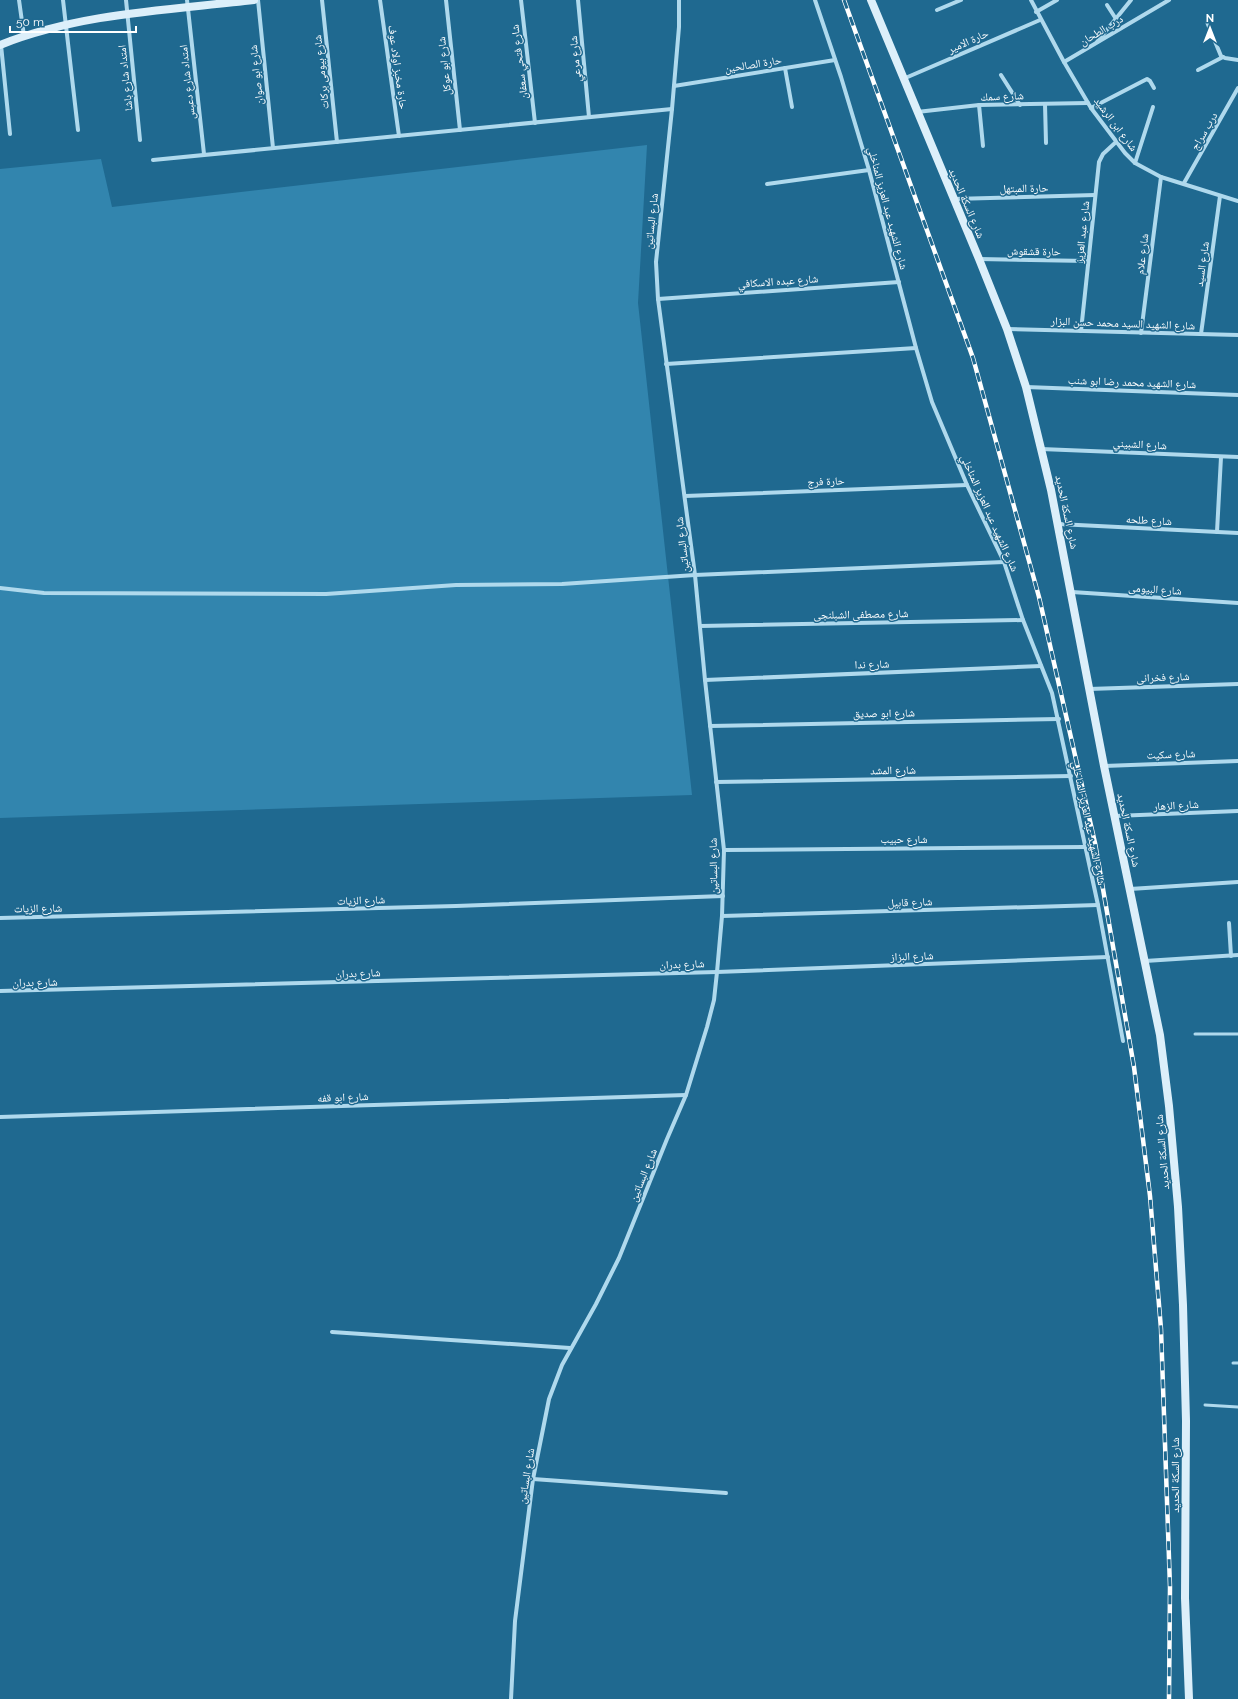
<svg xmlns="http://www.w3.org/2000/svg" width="1238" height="1699" font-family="Raleway,'Noto Naskh Arabic',sans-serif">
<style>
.green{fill:#3285ae}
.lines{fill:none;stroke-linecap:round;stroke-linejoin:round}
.lane{stroke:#afd9ed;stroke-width:3}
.street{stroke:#afd9ed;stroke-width:4}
.secondary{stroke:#dceffa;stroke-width:8}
.rail-casing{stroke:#fff;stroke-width:4.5}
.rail{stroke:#1f6990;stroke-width:3;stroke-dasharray:9;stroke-linecap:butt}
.labels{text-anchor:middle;stroke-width:3;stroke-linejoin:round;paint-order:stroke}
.street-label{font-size:11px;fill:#fff;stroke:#1f6990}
</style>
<rect width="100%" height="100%" fill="#1f6990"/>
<polygon class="green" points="647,145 638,303 692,795 0,818 0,169 101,159 112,207"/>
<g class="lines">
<g class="lane">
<polyline points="1195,1034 1238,1034"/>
<polyline points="1233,1363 1238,1363"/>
<polyline points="1205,1405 1238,1407"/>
</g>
<g class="street">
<polyline points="19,0 24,36"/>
<polyline points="63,0 78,130"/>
<polyline points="126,0 140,140"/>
<polyline points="187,0 204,154"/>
<polyline points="258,0 273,148"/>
<polyline points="322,0 337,142"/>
<polyline points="380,0 399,136"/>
<polyline points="446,0 460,130"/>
<polyline points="521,0 535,123"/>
<polyline points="578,0 589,117"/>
<polyline points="815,0 841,77 869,170 916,348 932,402 967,485 1004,562 1023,620 1052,693 1098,905 1123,1041"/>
<polyline points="1031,0 1064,62 1091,108 1125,153 1135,163 1161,177 1238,201"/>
<polyline points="1107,5 1116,19"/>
<polyline points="937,10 961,0"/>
<polyline points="1036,12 1057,0"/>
<polyline points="1207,22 1221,56 1225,58 1238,60"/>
<polyline points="1097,42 1131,0"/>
<polyline points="1,45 10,134"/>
<polyline points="1064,62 1169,0"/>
<polyline points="785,68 792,107"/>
<polyline points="1198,70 1223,57"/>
<polyline points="1001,75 1020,105"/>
<polyline points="903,79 1040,20"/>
<polyline points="674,86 835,60"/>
<polyline points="1045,104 1046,143"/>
<polyline points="979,105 983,146"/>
<polyline points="1091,108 1147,79 1150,81 1154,88"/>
<polyline points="917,112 979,105 1088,103"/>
<polyline points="153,160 672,109"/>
<polyline points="1135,163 1153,107"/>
<polyline points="1184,183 1238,88"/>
<polyline points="767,184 869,170"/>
<polyline points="953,199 1095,195"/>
<polyline points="979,259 1088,261"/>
<polyline points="658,299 899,282"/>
<polyline points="1007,329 1238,335"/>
<polyline points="1081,331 1099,162 1103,154 1116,142"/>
<polyline points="1141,333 1161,177"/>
<polyline points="1201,334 1220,196"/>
<polyline points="666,364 916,348"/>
<polyline points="1026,387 1238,395"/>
<polyline points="1041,449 1238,457"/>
<polyline points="685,496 967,485"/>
<polyline points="1058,524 1238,533"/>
<polyline points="1217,532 1221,457"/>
<polyline points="0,588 44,593 326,594 456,585 562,584 695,575 1004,562"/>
<polyline points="1072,592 1238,603"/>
<polyline points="700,626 1023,620"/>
<polyline points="705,680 1041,666"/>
<polyline points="1089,689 1238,684"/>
<polyline points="710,726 1059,719"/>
<polyline points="1104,766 1238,761"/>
<polyline points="716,782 1071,776"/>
<polyline points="1115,816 1238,811"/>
<polyline points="724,850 1084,847"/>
<polyline points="1130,889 1238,882"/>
<polyline points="722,916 1098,905"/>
<polyline points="0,918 456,906 723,896"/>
<polyline points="1229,923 1231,956"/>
<polyline points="1145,961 1238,955"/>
<polyline points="0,991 717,972 1108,957"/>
<polyline points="0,1117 686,1095"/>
<polyline points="332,1332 570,1348"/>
<polyline points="533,1479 726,1493"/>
<polyline points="511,1699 515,1621 533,1479 549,1399 562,1365 596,1304 619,1258 667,1139 686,1095 707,1027 714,1000 717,972 722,916 724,850 705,680 695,575 658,299 656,262 672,109 679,27 679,0"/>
</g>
<g class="secondary">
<polyline points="871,0 979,259 1007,329 1026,387 1051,490 1104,766 1160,1035 1169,1106 1178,1207 1183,1305 1186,1421 1185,1598 1189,1699"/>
<path d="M 0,45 C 80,13 169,10 254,0"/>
</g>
<g class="rail-casing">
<polyline id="rail" points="844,0 973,358 1039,597 1095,843 1134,1067 1150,1196 1161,1329 1170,1587 1169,1699"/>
</g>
<use href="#rail" class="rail"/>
</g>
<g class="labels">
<g class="street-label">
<text transform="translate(1101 30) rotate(-31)" y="4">درب الطحان</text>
<text transform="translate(968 41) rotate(-24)" y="4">حارة الامير</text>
<text transform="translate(575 59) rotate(-95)" y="4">شارع مرعي</text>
<text transform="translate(519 62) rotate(-97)" y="4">شارع فتحي سعفان</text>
<text transform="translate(753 64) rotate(-9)" y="4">حارة الصالحين</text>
<text transform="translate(444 66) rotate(-96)" y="4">شارع ابو عوكل</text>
<text transform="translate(398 67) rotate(82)" y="4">حارة مخبز اولاد عوف</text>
<text transform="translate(321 72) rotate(-96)" y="4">شارع بيومى بركات</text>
<text transform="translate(256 75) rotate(-96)" y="4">شارع ابو صوان</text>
<text transform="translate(125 78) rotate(-96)" y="4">امتداد شارع باشا</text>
<text transform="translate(187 82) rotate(-96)" y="4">امتداد شارع دعبس</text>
<text transform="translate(1002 96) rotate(-2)" y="4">شارع سمك</text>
<text transform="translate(1116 124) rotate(53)" y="4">شارع ابن الرشيد</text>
<text transform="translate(1204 131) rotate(-60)" y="4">درب سراج</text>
<text transform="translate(1024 188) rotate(-1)" y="4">حارة المبتهل</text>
<text transform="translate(967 203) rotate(67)" y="4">شارع السكة الحديد</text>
<text transform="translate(888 208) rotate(75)" y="4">شارع الشهيد عبد العزيز المناخلي</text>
<text transform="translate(651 221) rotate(-84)" y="4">شارع البساتين</text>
<text transform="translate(1082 232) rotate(-84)" y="4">شارع عبد العزيز</text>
<text transform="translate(1034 251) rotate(1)" y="4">حارة قشقوش</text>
<text transform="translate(1142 254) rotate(-83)" y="4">شارع علام</text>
<text transform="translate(1202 264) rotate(-82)" y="4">شارع السيد</text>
<text transform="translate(778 281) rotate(-4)" y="4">شارع عبده الاسكافي</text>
<text transform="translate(1123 323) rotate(2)" y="4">شارع الشهيد السيد محمد حسن البزار</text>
<text transform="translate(1132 382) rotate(2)" y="4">شارع الشهيد محمد رضا ابو شنب</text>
<text transform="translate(1140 444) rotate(3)" y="4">شارع الشبيني</text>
<text transform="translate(826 481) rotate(-2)" y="4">حارة فرج</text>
<text transform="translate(1067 512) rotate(78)" y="4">شارع السكة الحديد</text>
<text transform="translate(990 513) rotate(66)" y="4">شارع الشهيد عبد العزيز المناخلي</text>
<text transform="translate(1149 520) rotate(3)" y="4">شارع طلحه</text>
<text transform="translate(682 545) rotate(-97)" y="4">شارع البساتين</text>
<text transform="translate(1155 589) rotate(4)" y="4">شارع البيومى</text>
<text transform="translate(861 614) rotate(-1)" y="4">شارع مصطفى الشبلنجى</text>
<text transform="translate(872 664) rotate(-2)" y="4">شارع ندا</text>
<text transform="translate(1163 677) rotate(-2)" y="4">شارع فخرانى</text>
<text transform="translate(884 713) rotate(-1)" y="4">شارع ابو صديق</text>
<text transform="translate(1171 754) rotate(-2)" y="4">شارع سكيت</text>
<text transform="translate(893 770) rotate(-1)" y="4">شارع المشد</text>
<text transform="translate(1176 805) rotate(-3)" y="4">شارع الزهار</text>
<text transform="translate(1089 823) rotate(78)" y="4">شارع الشهيد عبد العزيز المناخلي</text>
<text transform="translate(1129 830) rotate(78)" y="4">شارع السكة الحديد</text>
<text x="904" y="843">شارع حبيب</text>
<text transform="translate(713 866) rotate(-91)" y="4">شارع البساتين</text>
<text transform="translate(361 900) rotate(-2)" y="4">شارع الزيات</text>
<text transform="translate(910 902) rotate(-2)" y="4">شارع قابيل</text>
<text transform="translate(38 908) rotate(-1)" y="4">شارع الزيات</text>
<text transform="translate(912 956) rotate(-2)" y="4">شارع البزاز</text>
<text transform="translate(682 964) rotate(-2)" y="4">شارع بدران</text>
<text transform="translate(358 973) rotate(-2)" y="4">شارع بدران</text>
<text transform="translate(35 982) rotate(-1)" y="4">شارع بدران</text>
<text transform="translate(343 1097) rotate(-2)" y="4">شارع ابو قفه</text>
<text transform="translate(1162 1152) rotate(-95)" y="4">شارع السكة الحديد</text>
<text transform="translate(643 1175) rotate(-68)" y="4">شارع البساتين</text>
<text transform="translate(1175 1475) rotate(-90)" y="4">شارع السكة الحديد</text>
<text transform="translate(526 1476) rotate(-81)" y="4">شارع البساتين</text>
</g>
</g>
<g transform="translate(1210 28)" stroke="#1f6990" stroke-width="3" paint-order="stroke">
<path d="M0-3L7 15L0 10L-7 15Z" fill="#ffffff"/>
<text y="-6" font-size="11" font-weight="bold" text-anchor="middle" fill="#ffffff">N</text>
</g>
<path d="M10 26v6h126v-6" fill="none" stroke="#ffffff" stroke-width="2"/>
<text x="16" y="26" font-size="12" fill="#ffffff" stroke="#1f6990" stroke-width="3" paint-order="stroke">50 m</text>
</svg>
